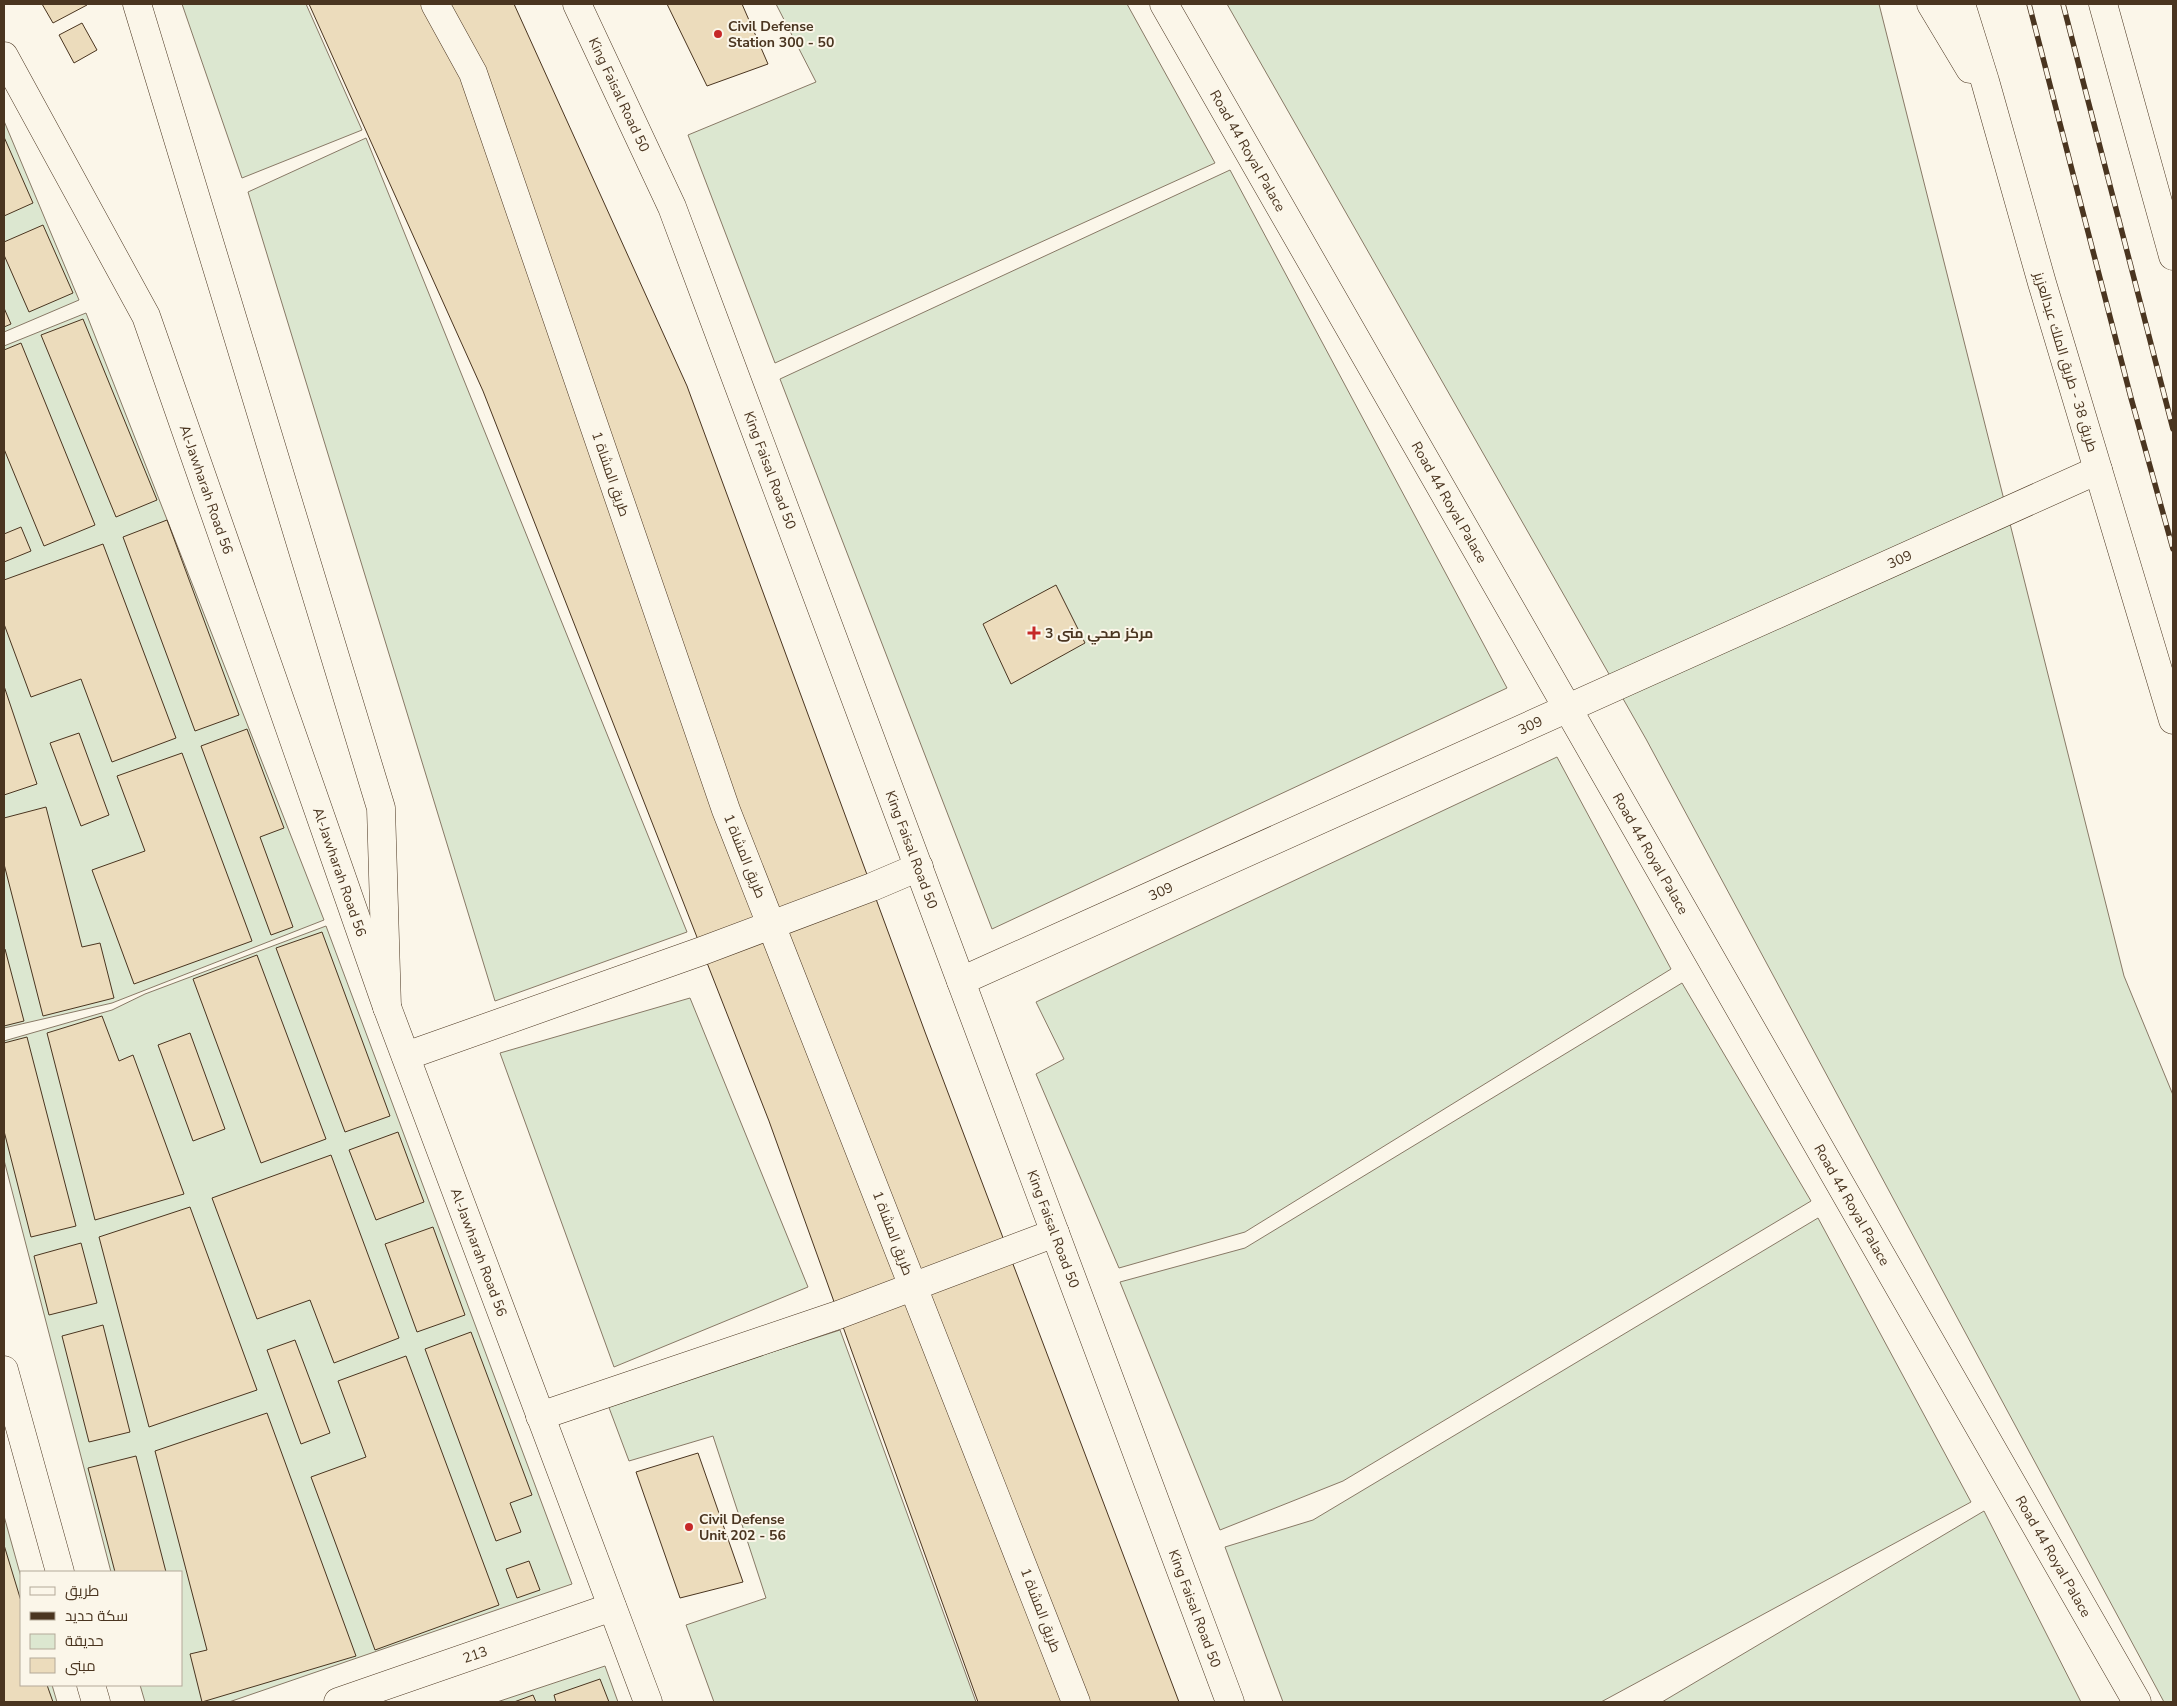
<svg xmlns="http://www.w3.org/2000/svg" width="2177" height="1706" font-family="'Nunito Sans',Cairo,sans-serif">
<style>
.green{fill:#dce7d0;stroke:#887966}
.building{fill:#ecdcbc;stroke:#4a3520}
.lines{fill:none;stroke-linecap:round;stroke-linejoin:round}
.minor-casing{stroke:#4a3520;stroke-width:29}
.major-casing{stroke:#4a3520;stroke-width:29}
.minor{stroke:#fbf6e9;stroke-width:28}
.major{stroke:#fbf6e9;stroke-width:28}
.rail-casing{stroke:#4a3520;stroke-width:5.5}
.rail{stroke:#fbf6e9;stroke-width:4;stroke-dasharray:11;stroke-linecap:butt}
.poi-dot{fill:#c62828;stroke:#fbf6e9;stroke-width:2}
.labels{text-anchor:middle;stroke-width:4;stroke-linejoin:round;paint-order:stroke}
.poi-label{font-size:14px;font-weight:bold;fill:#4a3520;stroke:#fbf6e9;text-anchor:start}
.street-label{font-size:14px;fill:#4a3520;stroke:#fbf6e9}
</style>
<rect width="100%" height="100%" fill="#fbf6e9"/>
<g class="green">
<polygon points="182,4 306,4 362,130 242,178"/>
<polygon points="776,4 1127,4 1215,163 775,363 688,135 816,82"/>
<polygon points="1227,4 1879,4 2124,976 2173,1095 2173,1702 2164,1702 1646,739"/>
<polygon points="4,121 79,300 4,332"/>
<polygon points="366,138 687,932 495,1001 248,192"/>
<polygon points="1230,170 1507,688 992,929 780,379"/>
<polygon points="86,313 324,920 112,1003 4,1028 4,346"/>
<polygon points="1557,757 1671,969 1245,1232 1119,1268 1036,1074 1064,1059 1036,1002"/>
<polygon points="326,926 572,1584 229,1702 145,1702 140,1685 181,1685 181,1572 111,1572 4,1160 4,1041 112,1010 145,994"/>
<polygon points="1682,983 1811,1201 1343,1481 1220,1530 1120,1282 1245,1248"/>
<polygon points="690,998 808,1287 614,1367 500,1053"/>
<polygon points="1818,1218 1971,1502 1601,1702 1283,1702 1225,1547 1313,1520"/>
<polygon points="840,1330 976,1702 714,1702 686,1625 766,1598 713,1436 629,1461 608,1405"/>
<polygon points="1984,1511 2081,1702 1662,1702"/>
<polygon points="4,1516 21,1577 21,1685 52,1685 57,1702 4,1702"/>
<polygon points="605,1666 618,1702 497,1702"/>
</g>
<g class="building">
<polygon points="42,4 87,4 87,5 53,23"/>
<polygon points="309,4 514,4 687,386 925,1032 1179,1702 978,1702 769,1121 483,391"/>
<polygon points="667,4 742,4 768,64 707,86"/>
<polygon points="82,23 97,50 74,63 59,35"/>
<polygon points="4,137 33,203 4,216"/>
<polygon points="43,225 73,293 29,312 4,255 4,242"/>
<polygon points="4,308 11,324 4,327"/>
<polygon points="83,319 157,500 116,517 41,335"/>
<polygon points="21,343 95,525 44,546 4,449 4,350"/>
<polygon points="167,520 239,715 195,731 123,537"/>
<polygon points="21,527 31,551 4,562 4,534"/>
<polygon points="103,544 176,738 112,762 81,679 31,697 4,624 4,580"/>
<polygon points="1056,585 1085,643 1011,684 983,624"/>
<polygon points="4,686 37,784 4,795"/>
<polygon points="247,729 284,828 260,837 293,927 271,935 201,746"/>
<polygon points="79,733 109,815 81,826 50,743"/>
<polygon points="182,753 252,941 134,984 92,870 145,851 117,776"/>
<polygon points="46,807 82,947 100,943 114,998 43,1016 4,864 4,818"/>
<polygon points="322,932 390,1116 345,1132 276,948"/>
<polygon points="4,949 5,949 24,1021 4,1026"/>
<polygon points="257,955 326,1139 261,1163 193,979"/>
<polygon points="102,1016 119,1061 133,1055 184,1194 95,1220 47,1033"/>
<polygon points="190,1033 225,1129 193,1141 158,1045"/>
<polygon points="27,1037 76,1226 31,1237 4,1131 4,1043"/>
<polygon points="398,1132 424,1202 376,1220 349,1150"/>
<polygon points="331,1155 399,1338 334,1363 310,1300 257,1319 212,1198"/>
<polygon points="190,1207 257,1390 149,1427 99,1237"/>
<polygon points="433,1227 465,1315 417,1332 385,1244"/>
<polygon points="81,1243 97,1303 49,1315 34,1256"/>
<polygon points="103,1325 130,1432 89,1442 62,1336"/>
<polygon points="471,1332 532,1495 510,1503 521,1532 496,1541 425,1349"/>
<polygon points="295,1340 330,1433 301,1444 267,1350"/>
<polygon points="406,1356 499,1605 375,1650 311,1477 366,1457 338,1381"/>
<polygon points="267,1413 356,1656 202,1702 190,1654 207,1650 155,1451"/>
<polygon points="698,1453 743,1582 680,1598 636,1472"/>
<polygon points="136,1456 166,1572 115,1572 88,1468"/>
<polygon points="4,1545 21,1601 21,1685 47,1685 53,1702 4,1702"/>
<polygon points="529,1561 540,1590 517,1598 506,1569"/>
<polygon points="600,1679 609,1702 556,1702 554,1695"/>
<polygon points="533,1695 536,1702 514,1702"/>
</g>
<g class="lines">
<g class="minor-casing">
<g id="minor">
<polyline points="435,4 473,73 726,810 1076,1702"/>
<path id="s1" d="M 577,4 L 672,207 L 1230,1702"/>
<path id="s2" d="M 1164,4 L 2137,1702"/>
<path id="s3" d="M 4,56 L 146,316 L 387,1007 L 648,1702"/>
<path id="s4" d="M 961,981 L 2098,470"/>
<polyline points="406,1056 702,951 872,887 919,867"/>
<polyline points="540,1416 838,1315 1055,1233"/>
<path id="s5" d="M 338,1702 L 612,1607"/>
</g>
</g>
<g class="major-casing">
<g id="major">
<polyline points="137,4 381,808 387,1007"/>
<polyline points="1931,4 1970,69"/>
<polyline points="1961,4 1985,81 2042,283 2173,720"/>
<polyline points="2103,4 2173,256"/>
<polyline points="4,1370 60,1572"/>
<polyline points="91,1685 96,1702"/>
</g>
</g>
<use href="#minor" class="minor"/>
<use href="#major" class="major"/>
<g class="rail-casing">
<g id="rail">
<polyline points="2029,4 2131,398 2173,549"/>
<polyline points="2063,4 2173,429"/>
</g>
</g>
<use href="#rail" class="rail"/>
</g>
<g class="poi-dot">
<circle cx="718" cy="34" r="5"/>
<path d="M1031.5 625.5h5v5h5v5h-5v5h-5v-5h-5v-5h5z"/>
<circle cx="689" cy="1527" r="5"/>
</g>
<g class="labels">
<g class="poi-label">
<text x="728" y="31">Civil Defense<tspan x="728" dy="16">Station 300 - 50</tspan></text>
<text x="1045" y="638">مركز صحي منى 3</text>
<text x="699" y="1524">Civil Defense<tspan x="699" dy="16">Unit 202 - 56</tspan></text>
</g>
<g class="street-label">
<text dy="5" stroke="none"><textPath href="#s1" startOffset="100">King Faisal Road 50</textPath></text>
<text dy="5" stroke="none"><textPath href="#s2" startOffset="169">Road 44 Royal Palace</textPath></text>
<text transform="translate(2066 362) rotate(73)" y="5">طريق 38 - طريق الملك عبدالعزيز</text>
<text dy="5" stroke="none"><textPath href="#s1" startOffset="505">King Faisal Road 50</textPath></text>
<text transform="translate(611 474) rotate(71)" y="5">طريق المشاة 1</text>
<text dy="5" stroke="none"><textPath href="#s3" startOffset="480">Al-Jawharah Road 56</textPath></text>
<text dy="5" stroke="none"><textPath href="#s2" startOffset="574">Road 44 Royal Palace</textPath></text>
<text dy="5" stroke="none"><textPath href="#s4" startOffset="1029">309</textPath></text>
<text dy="5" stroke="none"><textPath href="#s4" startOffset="624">309</textPath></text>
<text dy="5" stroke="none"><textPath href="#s1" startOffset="910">King Faisal Road 50</textPath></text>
<text dy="5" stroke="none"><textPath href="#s2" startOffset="979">Road 44 Royal Palace</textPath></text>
<text transform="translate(745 856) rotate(68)" y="5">طريق المشاة 1</text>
<text dy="5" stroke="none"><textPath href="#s3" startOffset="885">Al-Jawharah Road 56</textPath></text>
<text dy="5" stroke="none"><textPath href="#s4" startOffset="219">309</textPath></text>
<text dy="5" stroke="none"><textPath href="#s2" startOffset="1384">Road 44 Royal Palace</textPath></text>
<text dy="5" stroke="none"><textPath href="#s1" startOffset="1315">King Faisal Road 50</textPath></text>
<text transform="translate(893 1233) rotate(69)" y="5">طريق المشاة 1</text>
<text dy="5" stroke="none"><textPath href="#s3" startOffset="1290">Al-Jawharah Road 56</textPath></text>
<text dy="5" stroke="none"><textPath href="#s2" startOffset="1789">Road 44 Royal Palace</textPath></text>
<text dy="5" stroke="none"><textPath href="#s1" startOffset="1720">King Faisal Road 50</textPath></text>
<text transform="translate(1041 1610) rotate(69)" y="5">طريق المشاة 1</text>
<text dy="5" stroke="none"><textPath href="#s5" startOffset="145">213</textPath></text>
</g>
</g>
<rect width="2177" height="1706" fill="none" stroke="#4a3520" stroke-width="10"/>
<rect x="20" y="1571" width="162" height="115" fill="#fbf6e9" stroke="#b4a999"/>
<rect x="30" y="1587" width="25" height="8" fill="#fbf6e9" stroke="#b4a999"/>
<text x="65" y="1596" font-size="15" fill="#4a3520">طريق</text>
<rect x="30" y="1612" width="25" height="8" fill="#4a3520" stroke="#b4a999"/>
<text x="65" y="1621" font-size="15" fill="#4a3520">سكة حديد</text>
<rect x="30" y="1634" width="25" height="15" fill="#dce7d0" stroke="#b4a999"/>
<text x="65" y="1646" font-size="15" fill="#4a3520">حديقة</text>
<rect x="30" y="1658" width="25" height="15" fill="#ecdcbc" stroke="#b4a999"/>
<text x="65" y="1671" font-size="15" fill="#4a3520">مبنى</text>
</svg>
